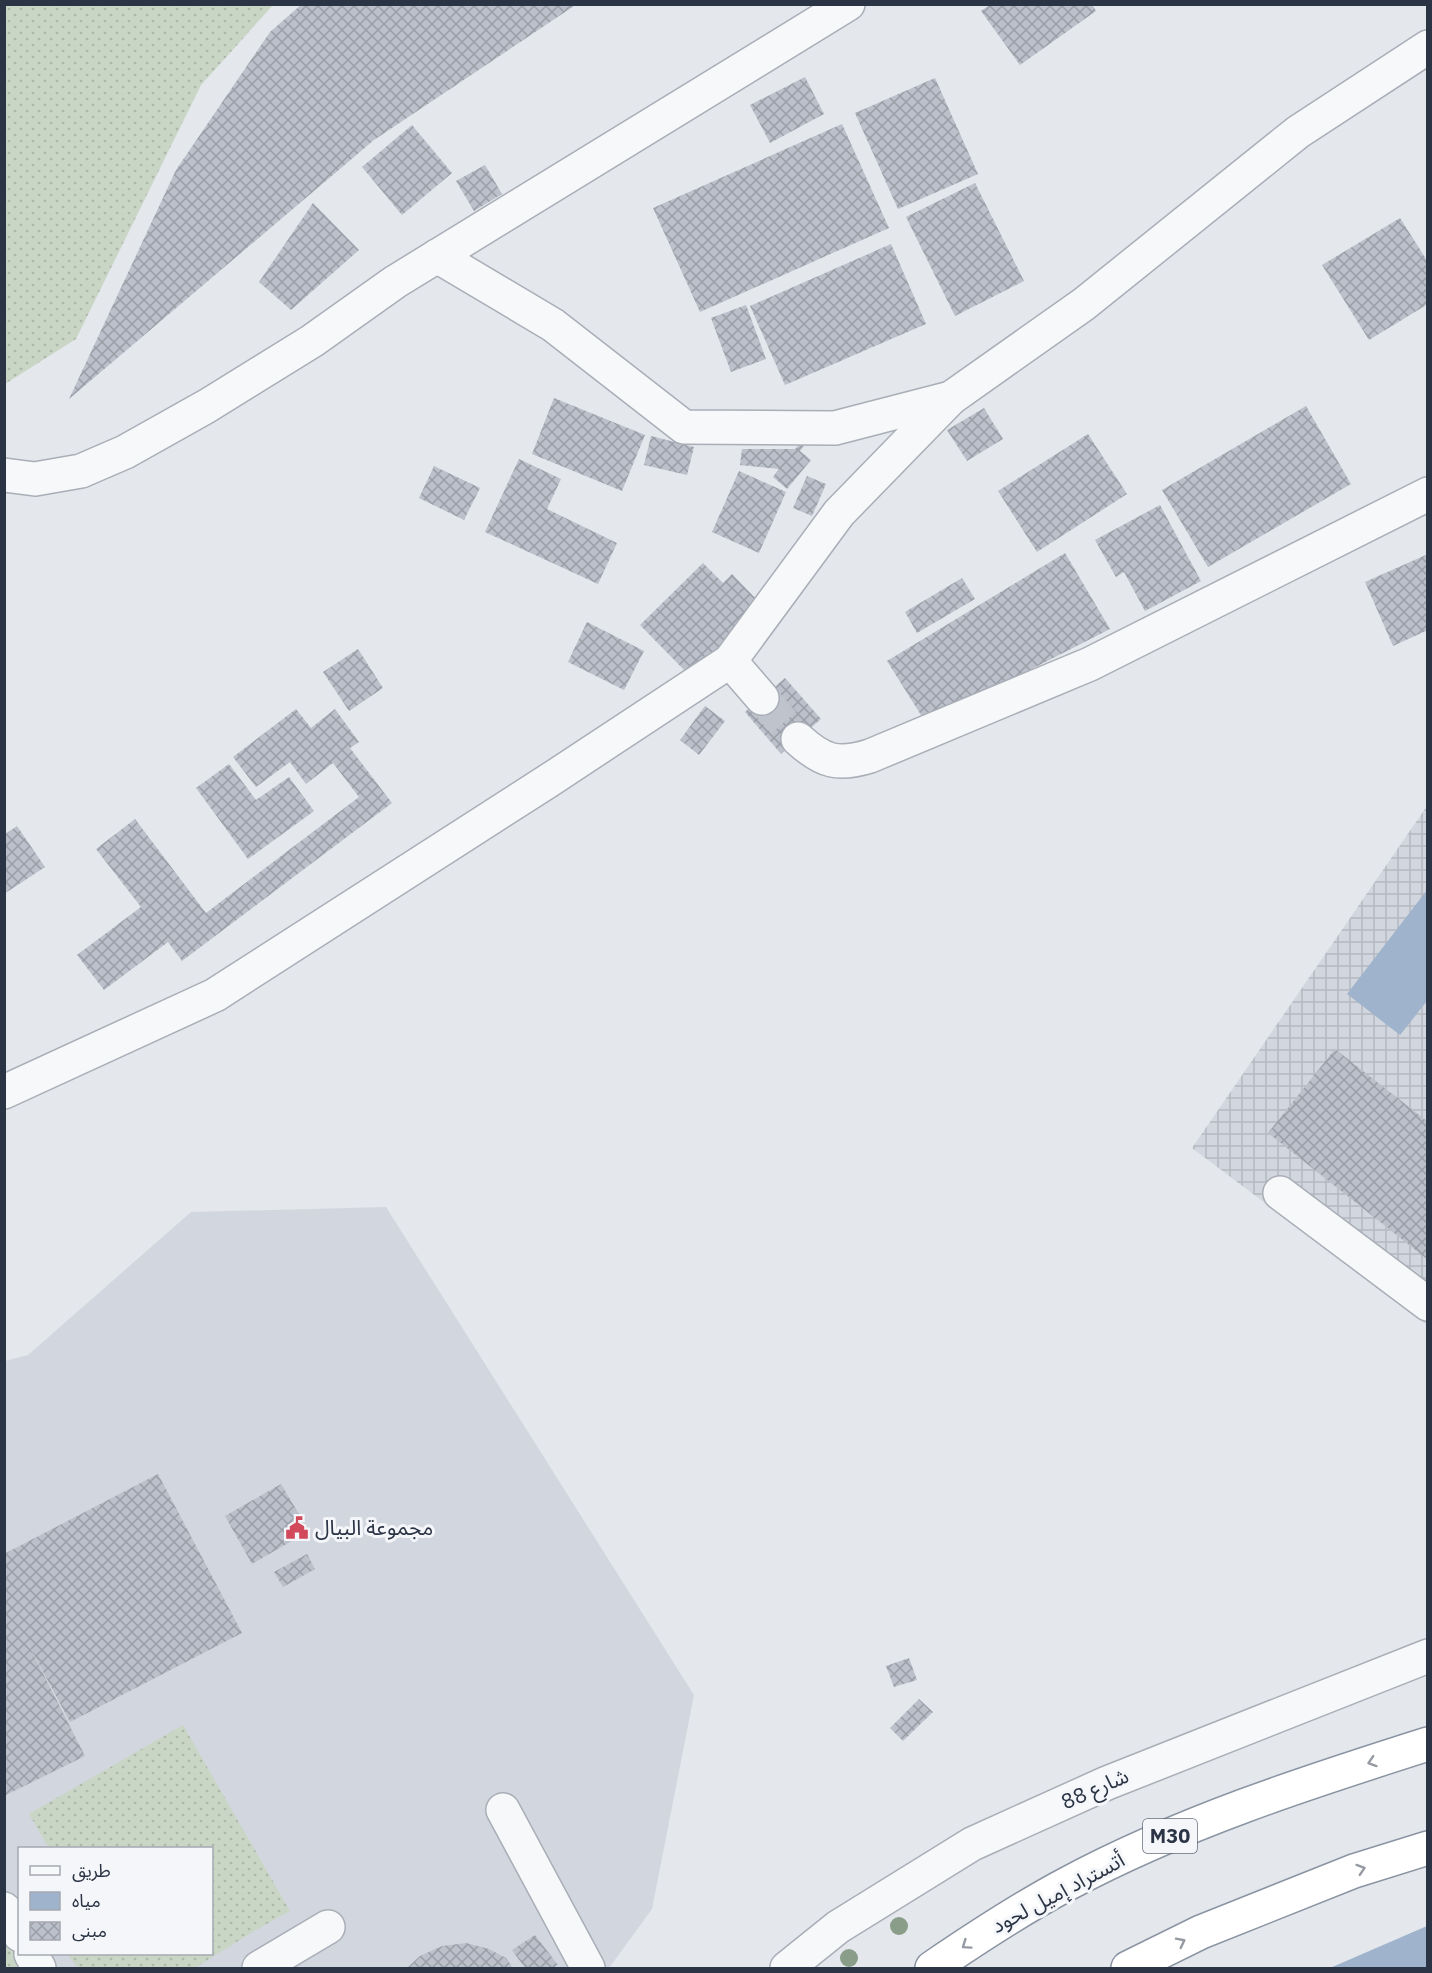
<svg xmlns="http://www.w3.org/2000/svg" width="1432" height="1973" font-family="'IBM Plex Sans','Noto Sans Arabic',sans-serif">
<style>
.built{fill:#d2d6de;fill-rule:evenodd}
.industrial{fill:url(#industrial-grid)}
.grass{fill:url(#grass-dots)}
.water{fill:#9fb4cc}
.building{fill:url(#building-cross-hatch)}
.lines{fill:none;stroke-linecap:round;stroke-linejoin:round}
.minor-tunnel{stroke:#bfc3cb;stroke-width:33;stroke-dasharray:33 16;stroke-linecap:butt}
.minor-casing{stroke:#a9aeb7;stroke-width:36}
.highway-casing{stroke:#8b94a3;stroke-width:36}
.minor{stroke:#f7f8fa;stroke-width:33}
.highway{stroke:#fff;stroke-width:33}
.tree{fill:#899d89}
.oneway{stroke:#959aa2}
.labels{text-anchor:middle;stroke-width:6;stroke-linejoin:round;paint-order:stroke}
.shield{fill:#f4f6f9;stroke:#676e7b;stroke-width:1.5}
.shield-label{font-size:20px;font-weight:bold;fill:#2b3445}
.poi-label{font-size:21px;fill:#2b3445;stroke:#f4f6f9;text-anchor:start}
.street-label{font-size:21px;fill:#2b3445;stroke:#f4f6f9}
</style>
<defs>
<pattern id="industrial-grid" width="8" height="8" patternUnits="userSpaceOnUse" patternTransform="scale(1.5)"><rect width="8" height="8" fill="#d2d6de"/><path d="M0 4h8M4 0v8" fill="none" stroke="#b4b8c0"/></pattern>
<pattern id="grass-dots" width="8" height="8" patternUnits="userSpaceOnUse" patternTransform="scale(1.5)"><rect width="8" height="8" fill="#c9d6c5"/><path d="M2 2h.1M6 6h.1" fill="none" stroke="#adb8ab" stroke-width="1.8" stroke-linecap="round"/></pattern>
<pattern id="building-cross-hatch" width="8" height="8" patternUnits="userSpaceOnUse" patternTransform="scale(1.5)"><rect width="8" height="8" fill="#bbc0ca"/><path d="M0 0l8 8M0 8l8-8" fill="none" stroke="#989da6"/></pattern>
</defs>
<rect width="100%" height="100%" fill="#e4e7ec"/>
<path class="built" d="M 386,1207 L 694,1695 L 652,1909 L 609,1968 L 5,1968 L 5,1361 L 28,1355 L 191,1212 ZM 20,1848 L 212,1848 L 212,1954 L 20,1954 Z"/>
<polygon class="industrial" points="1427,806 1427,1325 1192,1148"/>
<g class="grass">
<polygon points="5,4 273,5 201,85 76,339 5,384"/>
<polygon points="183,1725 290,1911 254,1931 195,1968 78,1968 67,1954 212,1954 212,1848 49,1848 29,1814"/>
<polygon points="5,1934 23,1968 5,1968"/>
</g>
<g class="water">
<polygon points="1427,890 1427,1001 1400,1035 1347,994"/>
<polygon points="1427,1926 1427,1968 1330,1968"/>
</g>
<g class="building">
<polygon points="302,4 577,4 374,140 69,399 176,170 270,32"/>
<polygon points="991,4 1092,4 1096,11 1020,65 981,11"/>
<polygon points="805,77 824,114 770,143 750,105"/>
<polygon points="935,78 978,174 898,209 855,113"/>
<polygon points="842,124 889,228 700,312 653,208"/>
<polygon points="412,125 452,173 402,215 362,167"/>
<polygon points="485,165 502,194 474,211 456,181"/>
<polygon points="975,183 1024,281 955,316 906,217"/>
<polygon points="313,203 359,250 291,310 259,282"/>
<polygon points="1400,218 1428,262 1428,304 1369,340 1322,265"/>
<polygon points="891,244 926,324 785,385 750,306"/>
<polygon points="746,305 766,359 731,372 711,318"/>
<polygon points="554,398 645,435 622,491 532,454"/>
<polygon points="1306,406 1351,484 1208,567 1162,490"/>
<polygon points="984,408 1003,439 967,461 947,430"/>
<polygon points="1088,434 1127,494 1037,552 998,491"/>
<polygon points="651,436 694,447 687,475 644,465"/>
<polygon points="800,444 804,446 800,451 811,460 787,489 773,477 779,469 740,465 742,449 795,449"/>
<polygon points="519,459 561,479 547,509 617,543 598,584 485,532"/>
<polygon points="434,466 480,488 464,520 419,498"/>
<polygon points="739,471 786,492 759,553 712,532"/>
<polygon points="807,476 826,484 812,516 793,508"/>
<polygon points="1160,505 1201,581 1145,611 1124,572 1116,577 1095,540"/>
<polygon points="1065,553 1110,629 926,723 887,661"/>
<polygon points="1428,554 1428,630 1393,646 1365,582"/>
<polygon points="703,563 723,583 732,574 762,605 690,676 640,625"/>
<polygon points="962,578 975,599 917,633 905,612"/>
<polygon points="587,622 644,651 624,690 568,662"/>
<polygon points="358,649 383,688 349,711 323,672"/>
<polygon points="785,678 821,719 781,754 745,712"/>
<polygon points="705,706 725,721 699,755 680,740"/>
<polygon points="296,709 311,728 335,709 359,742 350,748 392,803 182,961 168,942 104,990 77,955 141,907 96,849 135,819 206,913 359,797 333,763 306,784 290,762 256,787 233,757"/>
<polygon points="229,764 256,800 289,777 314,811 248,859 196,788"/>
<polygon points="17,826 45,867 4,894 4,835"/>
<polygon points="1335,1049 1428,1122 1428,1260 1268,1133"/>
<polygon points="158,1474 242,1633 70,1722 24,1636 85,1756 4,1796 4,1554"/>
<polygon points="281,1484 309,1531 252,1564 225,1516"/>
<polygon points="307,1554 315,1569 283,1587 274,1572"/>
<polygon points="909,1658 917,1680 894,1687 886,1666"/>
<polygon points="919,1699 933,1712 903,1741 890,1728"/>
<polygon points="535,1935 558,1965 553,1968 525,1968 512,1950"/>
<polygon points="466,1943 489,1949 506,1958 513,1968 407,1968 420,1956 442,1946"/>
</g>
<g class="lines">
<polyline class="minor-tunnel" points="762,698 798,739"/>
<g class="minor-casing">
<g id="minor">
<polyline points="437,256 553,325 684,427 835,428 951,398"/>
<polyline points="4,475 35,479 81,471 125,452 207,406 312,341 395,282 848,4"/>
<polyline points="730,661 762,698"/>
<path d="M 798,739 C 823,762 838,766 870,756 L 1090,664 L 1428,494"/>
<polyline points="4,1092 215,995 548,781 730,661 839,513 951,398 1084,304 1298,132 1428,47"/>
<polyline points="1280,1193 1428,1304"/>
<polyline points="503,1810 588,1968"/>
<polyline points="4,1909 20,1935"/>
<polyline points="31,1954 39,1968"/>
<polyline points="259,1968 328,1927"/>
<polyline points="787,1968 838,1927 972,1844 1107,1783 1428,1656"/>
</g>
</g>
<g class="highway-casing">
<g id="highway">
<path d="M 932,1968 C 976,1938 1020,1909 1067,1884 C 1181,1823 1305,1783 1428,1744"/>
<polyline points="1128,1968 1201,1932 1354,1871 1428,1848"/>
</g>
</g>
<use href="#minor" class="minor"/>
<use href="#highway" class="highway"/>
</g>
<g class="tree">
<circle cx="899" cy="1926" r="9"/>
<circle cx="849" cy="1958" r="9"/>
</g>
<defs><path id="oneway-chevron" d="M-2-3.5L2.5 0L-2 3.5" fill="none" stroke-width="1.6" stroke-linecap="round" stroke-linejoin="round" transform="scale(1.5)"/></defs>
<g class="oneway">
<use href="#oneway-chevron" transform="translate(1372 1762) rotate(162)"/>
<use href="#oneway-chevron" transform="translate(1361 1869) rotate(-18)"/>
<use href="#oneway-chevron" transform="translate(1181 1942) rotate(-27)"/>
<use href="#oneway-chevron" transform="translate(966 1945) rotate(145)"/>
</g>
<defs>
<g id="civic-bare" transform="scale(1.8)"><path d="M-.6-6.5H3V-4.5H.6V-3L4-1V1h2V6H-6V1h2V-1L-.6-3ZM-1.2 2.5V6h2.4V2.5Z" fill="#d1495b" stroke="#f4f6f9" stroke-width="2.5" paint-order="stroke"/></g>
</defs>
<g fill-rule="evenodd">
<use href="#civic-bare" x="297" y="1528"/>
</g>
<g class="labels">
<rect class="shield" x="1143" y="1819" width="54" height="34" rx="4.5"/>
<g class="shield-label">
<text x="1170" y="1843">M30</text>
</g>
<g class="poi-label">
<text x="315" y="1535">مجموعة البيال</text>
</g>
<g class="street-label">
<text transform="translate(1095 1789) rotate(-24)" y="7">شارع 88</text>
<text transform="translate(1058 1893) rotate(-28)" y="7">أتستراد إميل لحود</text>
</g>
</g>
<rect width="1432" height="1973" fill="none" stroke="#2b3445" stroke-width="12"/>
<rect x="18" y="1847" width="195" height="108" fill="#f4f6f9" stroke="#a4a8b1" stroke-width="1.5"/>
<rect x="30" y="1866" width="30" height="9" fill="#f7f8fa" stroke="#a4a8b1" stroke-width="1.5"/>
<text x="72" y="1877" font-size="18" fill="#2b3445">طريق</text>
<rect x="30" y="1892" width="30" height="18" fill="#9fb4cc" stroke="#a4a8b1" stroke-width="1.5"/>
<text x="72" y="1907" font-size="18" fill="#2b3445">مياه</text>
<rect x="30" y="1922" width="30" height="18" fill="url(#building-cross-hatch)" stroke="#a4a8b1" stroke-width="1.5"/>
<text x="72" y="1937" font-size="18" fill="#2b3445">مبنى</text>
</svg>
